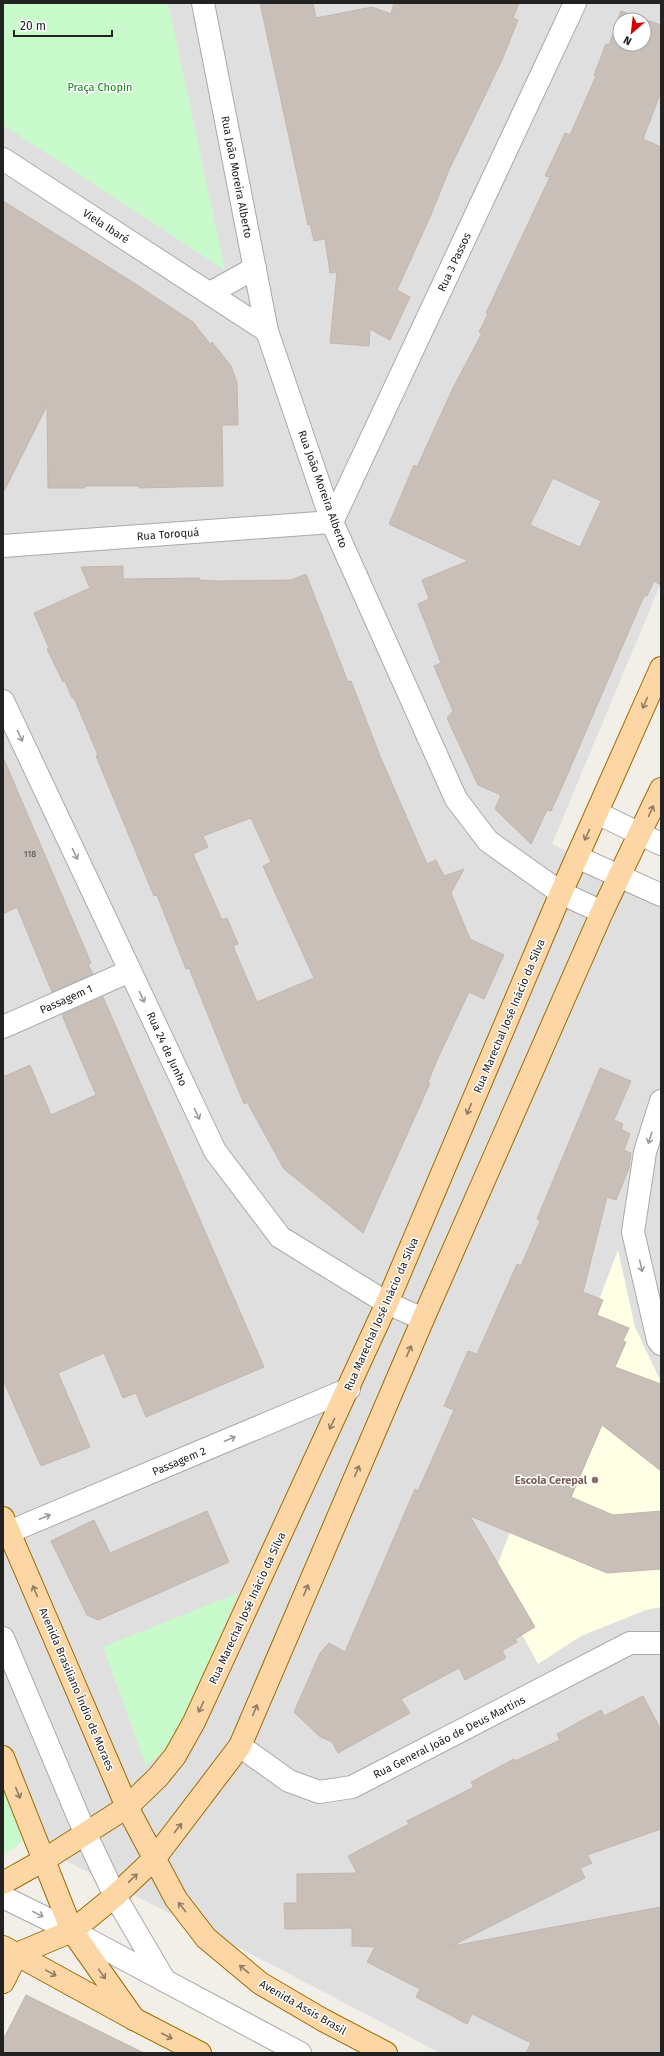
<svg xmlns="http://www.w3.org/2000/svg" width="664" height="2056" font-family="'Fira Sans',sans-serif">
<style>
.residential{fill:#e0dfdf;fill-rule:evenodd}
.education{fill:#ffffe5}
.park{fill:#c8facc}
.building{fill:#c7bfb8;stroke:#c4b6ab;fill-rule:evenodd}
.lines{fill:none;stroke-linecap:round;stroke-linejoin:round}
.minor-casing{stroke:#a9a9a9;stroke-width:24}
.major-casing{stroke:#a06b00;stroke-width:24}
.minor{stroke:#fff;stroke-width:22}
.major{stroke:#fcd6a4;stroke-width:22}
.oneway{stroke:#8f7c63}
.oneway2{stroke:#9c9c9c}
.education-dot{fill:#8d6e63;stroke:#fff;stroke-width:1.5}
.labels{text-anchor:middle;stroke-width:3;stroke-linejoin:round;paint-order:stroke}
.number-label{font-size:9px;fill:#4b4948}
.park-label{font-size:11px;fill:#0c8416;stroke:#fff}
.street-label{font-size:11px;fill:#222;stroke:#fff}
.education-label{font-size:11px;font-weight:bold;fill:#785e54;stroke:#fff;text-anchor:end}
</style>
<rect width="100%" height="100%" fill="#f2efe9"/>
<path class="residential" d="M 3,3 L 661,3 L 661,583 L 552,844 L 661,896 L 661,2053 L 440,2053 L 257,1957 L 24,1840 L 3,1855 ZM 620,20 L 644,20 L 644,44 L 620,44 Z"/>
<polygon class="education" points="618,1250 635,1327 661,1382 661,1607 646,1610 581,1636 538,1664 492,1579"/>
<g class="park">
<polygon points="3,3 168,3 225,270 3,125"/>
<polygon points="238,1593 194,1700 168,1747 146,1766 103,1647"/>
<polygon points="3,1787 23,1840 3,1855"/>
</g>
<g class="building">
<polygon points="260,3 313,3 316,18 372,7 391,14 394,3 519,3 513,18 518,20 502,60 449,170 430,217 397,290 410,297 390,340 370,329 369,346 330,343 337,272 330,273 325,239 314,241 310,224 308,225"/>
<path d="M 621,11 L 661,25 L 661,92 L 643,139 L 661,147 L 661,585 L 654,581 L 647,596 L 644,596 L 565,780 L 551,811 L 547,810 L 531,844 L 495,809 L 501,795 L 478,785 L 447,718 L 453,711 L 434,666 L 441,663 L 418,604 L 429,599 L 422,580 L 468,561 L 389,524 L 414,465 L 417,467 L 453,388 L 482,333 L 479,332 L 488,314 L 486,313 L 550,177 L 545,176 L 565,133 L 570,135 L 596,76 L 594,75 L 606,44 L 609,45 ZM 620,20 L 644,20 L 644,44 L 620,44 ZM 553,478 L 601,501 L 580,547 L 530,525 Z"/>
<polygon points="3,201 131,281 193,322 210,344 212,342 231,366 237,383 238,425 222,425 223,486 139,488 139,486 85,486 85,488 48,488 47,406 3,493"/>
<path d="M 123,566 L 123,579 L 200,578 L 199,580 L 218,581 L 291,580 L 306,574 L 348,682 L 351,681 L 380,756 L 427,864 L 436,860 L 444,876 L 464,869 L 451,893 L 470,939 L 504,955 L 484,999 L 469,992 L 437,1060 L 428,1082 L 430,1083 L 363,1233 L 284,1169 L 247,1102 L 244,1104 L 189,968 L 186,969 L 157,895 L 154,896 L 96,756 L 98,755 L 74,698 L 72,698 L 65,681 L 63,682 L 47,649 L 49,648 L 34,613 L 90,588 L 81,567 ZM 251,818 L 271,862 L 263,866 L 314,978 L 257,1002 L 233,946 L 238,944 L 227,918 L 222,920 L 193,854 L 208,847 L 203,836 Z"/>
<polygon points="3,757 91,963 88,964 93,974 52,992 17,907 3,914"/>
<polygon points="103,997 264,1367 146,1417 136,1393 123,1398 104,1353 58,1373 90,1447 41,1466 3,1380 3,1077 30,1065 51,1115 96,1095 62,1015"/>
<polygon points="600,1068 631,1081 614,1120 623,1124 621,1129 630,1134 624,1150 631,1153 629,1168 616,1200 607,1197 583,1292 603,1300 597,1315 629,1328 623,1341 626,1342 615,1367 661,1384 661,1471 602,1425 571,1497 613,1515 661,1511 661,1569 607,1573 470,1516 535,1627 515,1639 517,1642 502,1651 506,1658 465,1680 459,1668 401,1699 410,1713 338,1753 332,1742 319,1736 294,1712 320,1653 329,1643 345,1652 415,1489 418,1491 454,1410 444,1406 468,1351 477,1354 517,1264 521,1266 540,1221 537,1219"/>
<polygon points="207,1511 229,1562 98,1620 87,1615 51,1541 94,1520 110,1553"/>
<polygon points="643,1696 661,1730 661,1829 587,1855 592,1863 580,1868 585,1878 452,1946 661,1907 661,2053 526,2053 531,2043 472,2014 467,2024 416,1997 420,1989 367,1962 375,1947 352,1946 352,1928 285,1929 284,1903 297,1903 297,1874 357,1873 348,1856 409,1824 407,1821 474,1787 471,1782 514,1759 515,1761 560,1740 557,1734 601,1710 604,1716"/>
<polygon points="26,1995 144,2053 3,2053 3,2040"/>
</g>
<g class="lines">
<g class="minor-casing">
<g id="minor">
<polyline points="203,3 267,331 332,522 456,799 488,841 561,893 602,912"/>
<polyline points="3,159 267,331"/>
<polyline points="210,293 255,268"/>
<polyline points="3,546 332,522 575,3"/>
<polyline points="3,701 215,1151 280,1237 387,1303 423,1319"/>
<polyline points="597,813 661,844"/>
<polyline points="577,857 661,895"/>
<polyline points="3,1027 130,971"/>
<polyline points="661,1101 645,1152 633,1232 658,1340 661,1344"/>
<polyline points="3,1524 9,1532 349,1389"/>
<polyline points="3,1638 86,1835 115,1896 165,1981"/>
<polyline points="240,1746 289,1781 319,1792 352,1787 630,1643 661,1643"/>
<polyline points="3,1897 72,1931 300,2053"/>
</g>
</g>
<g class="major-casing">
<g id="major">
<polyline points="3,1518 127,1807 176,1899 206,1938 260,1983 323,2020 386,2053"/>
<polyline points="3,1757 72,1931 134,2019"/>
<polyline points="3,1883 44,1860 127,1807 158,1777 175,1756 194,1722 387,1303 561,893 661,668"/>
<polyline points="3,1947 134,2019 200,2053"/>
<polyline points="17,1954 72,1931 115,1896 154,1859 240,1746 423,1319 602,912 661,789"/>
<polyline points="3,1982 17,1954"/>
</g>
</g>
<use href="#minor" class="minor"/>
<use href="#major" class="major"/>
</g>
<defs><path id="oneway-shaft" d="M-6 0H5M1.5-3L5.5 0L1.5 3" fill="none" stroke-width="1.6" stroke-linecap="round" stroke-linejoin="round"/></defs>
<g class="oneway">
<use href="#oneway-shaft" transform="translate(645 703) rotate(114)"/>
<use href="#oneway-shaft" transform="translate(651 811) rotate(-66)"/>
<use href="#oneway-shaft" transform="translate(587 835) rotate(115)"/>
<use href="#oneway-shaft" transform="translate(469 1109) rotate(113)"/>
<use href="#oneway-shaft" transform="translate(409 1351) rotate(-67)"/>
<use href="#oneway-shaft" transform="translate(332 1424) rotate(115)"/>
<use href="#oneway-shaft" transform="translate(357 1471) rotate(-67)"/>
<use href="#oneway-shaft" transform="translate(306 1590) rotate(-67)"/>
<use href="#oneway-shaft" transform="translate(35 1591) rotate(-113)"/>
<use href="#oneway-shaft" transform="translate(201 1707) rotate(115)"/>
<use href="#oneway-shaft" transform="translate(255 1710) rotate(-67)"/>
<use href="#oneway-shaft" transform="translate(18 1793) rotate(68)"/>
<use href="#oneway-shaft" transform="translate(178 1828) rotate(-52)"/>
<use href="#oneway-shaft" transform="translate(133 1878) rotate(-44)"/>
<use href="#oneway-shaft" transform="translate(182 1907) rotate(-128)"/>
<use href="#oneway-shaft" transform="translate(244 1969) rotate(-140)"/>
<use href="#oneway-shaft" transform="translate(51 1973) rotate(29)"/>
<use href="#oneway-shaft" transform="translate(102 1974) rotate(55)"/>
<use href="#oneway-shaft" transform="translate(167 2036) rotate(27)"/>
</g>
<g class="oneway2">
<use href="#oneway-shaft" transform="translate(20 736) rotate(65)"/>
<use href="#oneway-shaft" transform="translate(75 854) rotate(65)"/>
<use href="#oneway-shaft" transform="translate(142 997) rotate(65)"/>
<use href="#oneway-shaft" transform="translate(197 1114) rotate(65)"/>
<use href="#oneway-shaft" transform="translate(650 1138) rotate(107)"/>
<use href="#oneway-shaft" transform="translate(641 1266) rotate(77)"/>
<use href="#oneway-shaft" transform="translate(230 1439) rotate(-23)"/>
<use href="#oneway-shaft" transform="translate(45 1517) rotate(-23)"/>
<use href="#oneway-shaft" transform="translate(38 1914) rotate(26)"/>
</g>
<circle class="education-dot" cx="595" cy="1480" r="4"/>
<g class="labels">
<g class="number-label">
<text x="30" y="857">118</text>
</g>
<g class="park-label">
<text x="100" y="91">Praça Chopin</text>
</g>
<g class="street-label">
<text transform="translate(237 177) rotate(79)" y="4">Rua João Moreira Alberto</text>
<text transform="translate(106 226) rotate(33)" y="4">Viela Ibaré</text>
<text transform="translate(454 262) rotate(-65)" y="4">Rua 3 Passos</text>
<text transform="translate(323 489) rotate(70)" y="4">Rua João Moreira Alberto</text>
<text transform="translate(168 534) rotate(-4)" y="4">Rua Toroquá</text>
<text transform="translate(66 999) rotate(-24)" y="4">Passagem 1</text>
<text transform="translate(509 1016) rotate(-67)" y="4">Rua Marechal José Inácio da Silva</text>
<text transform="translate(167 1049) rotate(65)" y="4">Rua 24 de Junho</text>
<text transform="translate(381 1314) rotate(-66)" y="4">Rua Marechal José Inácio da Silva</text>
<text transform="translate(179 1461) rotate(-23)" y="4">Passagem 2</text>
<text transform="translate(247 1608) rotate(-65)" y="4">Rua Marechal José Inácio da Silva</text>
<text transform="translate(77 1689) rotate(67)" y="4">Avenida Brasiliano Índio de Moraes</text>
<text transform="translate(449 1737) rotate(-27)" y="4">Rua General João de Deus Martins</text>
<text transform="translate(303 2007) rotate(30)" y="4">Avenida Assis Brasil</text>
</g>
<g class="education-label">
<text x="587" y="1484">Escola Cerepal</text>
</g>
</g>
<rect width="664" height="2056" fill="none" stroke="#222222" stroke-width="8"/>
<g transform="translate(632 32) rotate(208)"><circle r="19" fill="#ffffff" stroke="#a7a7a7"/>
<path d="M0-3L7 15L0 10L-7 15Z" fill="#d40000"/>
<text y="-6" font-size="11" font-weight="bold" text-anchor="middle" fill="#222222">N</text>
</g>
<path d="M14 30v6h98v-6" fill="none" stroke="#222222" stroke-width="2"/>
<text x="20" y="30" font-size="12" fill="#222222" stroke="#ffffff" stroke-width="3" paint-order="stroke">20 m</text>
</svg>
